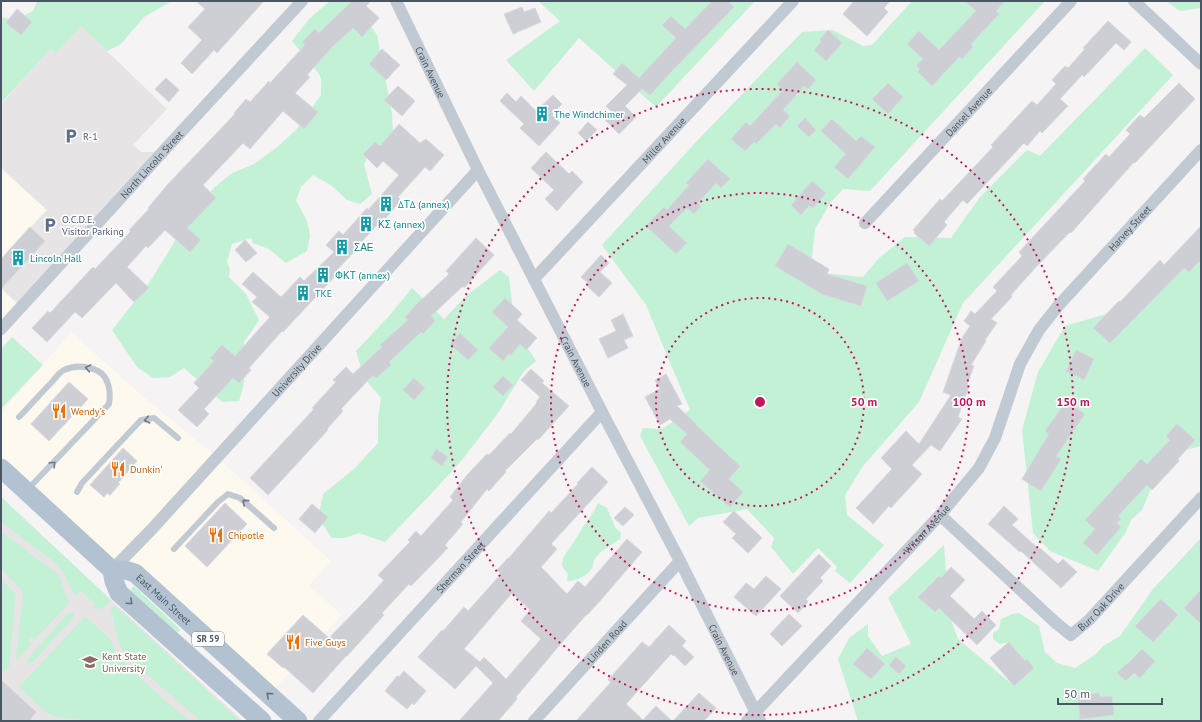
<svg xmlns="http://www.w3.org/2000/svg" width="1202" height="722" font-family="'PT Sans',sans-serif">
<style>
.commercial{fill:#fdf9ef}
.education{fill:#e6e4e5}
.green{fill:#c3f1d5}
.building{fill:#cdcfd5;stroke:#d7d9de;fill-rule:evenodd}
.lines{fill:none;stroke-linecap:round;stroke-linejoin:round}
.lane{stroke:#c1cad2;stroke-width:6}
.street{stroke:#c1cad2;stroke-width:12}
.primary{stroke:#b3c2d1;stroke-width:19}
.oneway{stroke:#6e7983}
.oneway2{stroke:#64717d}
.ring{fill:none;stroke:#c2185b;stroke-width:2;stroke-dasharray:2 4}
.labels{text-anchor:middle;stroke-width:3.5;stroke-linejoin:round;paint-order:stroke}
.shield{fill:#fff;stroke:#808990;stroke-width:1}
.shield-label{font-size:9px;font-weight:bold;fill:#4a5661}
.street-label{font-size:10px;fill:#4a5661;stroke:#fff}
.culture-label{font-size:10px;fill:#0d838f;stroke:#fff;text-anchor:start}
.service-label{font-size:10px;fill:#4e5e75;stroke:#fff;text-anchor:start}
.food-label{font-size:10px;fill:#c56008;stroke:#fff;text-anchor:start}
.education-label{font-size:10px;fill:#785e54;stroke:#fff;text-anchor:start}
.centre{fill:#c2185b;stroke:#fff;stroke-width:2}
.ring-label{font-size:12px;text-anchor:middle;font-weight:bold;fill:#c2185b;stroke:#fff;stroke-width:3.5;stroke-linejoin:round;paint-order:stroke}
</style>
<rect width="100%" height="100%" fill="#f5f3f3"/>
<g class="commercial">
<polygon points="1,168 47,210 1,259"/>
<polygon points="1,288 21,307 1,328"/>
<polygon points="71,332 146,399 217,457 331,561 309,586 342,615 269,695 125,570 112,570 1,468 1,413"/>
</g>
<g class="education">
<polygon points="81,26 167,109 133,145 141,152 163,152 21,307 1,288 1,259 47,210 1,168 1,104 51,49 56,53"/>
<polygon points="1,497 111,600 243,721 1,721"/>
</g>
<g class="green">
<polygon points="37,1 172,1 144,17 120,45 107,51 81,26 56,53 51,49 1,103 1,17 15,20 33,11"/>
<polygon points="330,1 353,1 377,35 392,113 394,148 381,145 368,157 364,164 372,194 360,204 347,200 332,186 313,175 301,187 296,200 307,221 310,235 307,251 286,263 269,249 253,243 251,238 232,244 227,262 230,269 229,277 246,294 259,320 244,342 244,384 239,401 222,402 184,368 170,377 153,378 137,367 112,330 149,283 171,248 190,213 215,187 232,173 254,164 276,148 296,130 321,95 321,79 319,74 292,41 309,19"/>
<polygon points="538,1 755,1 656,107 579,38 534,91 506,60 560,21"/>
<polygon points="912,1 1045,1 870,191 843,189 831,202 815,229 812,258 823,273 863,277 878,259 905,237 951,238 980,197 1027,150 1040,156 1145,48 1173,75 963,303 919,402 863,466 845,495 847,515 884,545 850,583 835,571 837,567 818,548 793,574 771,547 774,538 747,509 698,518 689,526 640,436 643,428 662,429 690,410 646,305 602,245 695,143 802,32 833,30 863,46 872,45"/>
<polygon points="1166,1 1201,1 1201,8 1180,11"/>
<polygon points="1201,240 1201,446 1165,456 1142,510 1131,520 1126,532 1098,571 1050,551 1033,533 1022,430 1038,372 1065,326 1137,305"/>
<polygon points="500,270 509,277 515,329 536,361 524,371 498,413 462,460 429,496 385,542 359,533 345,538 332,538 318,518 323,494 354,469 378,443 378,419 381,398 364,378 356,351 389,316 412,288 444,319 466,296"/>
<polygon points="12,337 43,365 1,409 1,349"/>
<path d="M 1,497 L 111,600 C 104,608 103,610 92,608 L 95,604 L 81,591 L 76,595 L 73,592 L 64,573 L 53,561 L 1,522 Z"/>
<path d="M 598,503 L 607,508 L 615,527 L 621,533 L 620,539 C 612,545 600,550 595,559 C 593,562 593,565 592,568 C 587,576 577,581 567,581 L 568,574 L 562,566 L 563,558 L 577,537 L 583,527 L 594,511 Z"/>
<polygon points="1,532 58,574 61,581 69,603 34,640 31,637 28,641 31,644 16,661 23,592 1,568"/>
<polygon points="1201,538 1201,721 858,721 838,659 849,638 868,624 868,636 882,656 911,644 888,598 944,545 949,614 958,639 1014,686 1034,668 1027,659 1025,661 1009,642 1000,644 993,639 993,633 999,629 1001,619 1013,614 1019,613 1039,626 1045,652 1057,663 1075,668 1096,654 1103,646 1120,636 1153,589"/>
<polygon points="1,579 16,594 9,666 4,672 1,669"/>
<polygon points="134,586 179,628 180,631 177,632 130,590"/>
<polygon points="114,605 240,721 201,721 158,684 125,654 119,644 111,610"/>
<polygon points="68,613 72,613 74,614 74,617 32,663 27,663 27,660"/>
<polygon points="84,618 87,618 111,640 117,656 164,700 190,721 96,721 56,717 46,712 19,687"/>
</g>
<g class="building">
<polygon points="196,1 264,1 217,53 214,50 192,74 181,63 202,40 188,27 205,9"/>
<polygon points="352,1 371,1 366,6 379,18 362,37 353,28 333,46 307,75 310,77 295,93 318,112 304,129 283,111 250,149 243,143 203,185 216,198 187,228 201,240 190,252 165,230 148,248 146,246 127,267 149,288 134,302 116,283 82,318 75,312 47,342 32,328 48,311 50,313 93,267 95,269 131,231 129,230 149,209 148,208 168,184 235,114 234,113 246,99 250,102 269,81 270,83 305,45 302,42 315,29 319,33"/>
<polygon points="712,1 728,1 734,7 673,70 650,95 642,89 625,106 636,117 619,134 605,120 613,113 606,106 627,85 613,74 622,63 639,78 676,38 662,25 671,16 685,29"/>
<polygon points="854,1 890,1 884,8 888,12 867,36 843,14"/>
<polygon points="965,1 1005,1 996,11 999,14 971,44 973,47 962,59 959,57 932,86 918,72 920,69 916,66 923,59 907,44 919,31 939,50 976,11"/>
<polygon points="522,7 524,12 535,8 541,22 513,34 504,14"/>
<polygon points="17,9 32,22 21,35 6,23"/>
<polygon points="1108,21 1131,42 1124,50 1116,43 1084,77 1082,75 1060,99 1068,106 1042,133 1040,131 1027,146 1024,143 967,204 963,200 944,222 947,225 929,246 914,233 915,232 913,230 940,199 942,201 993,147 991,145 1016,118 1032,101 1037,105 1056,84 1052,80 1065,66 1068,68 1085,49 1083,48"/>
<polygon points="828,30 842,43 826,61 814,50 821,42 820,39"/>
<polygon points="382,49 400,65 386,80 369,64"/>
<polygon points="797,62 816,80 808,89 804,86 783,110 790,116 780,128 776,124 756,144 754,142 745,151 731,139 746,122 750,126 783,90 777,84"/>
<polygon points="166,78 179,90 169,102 155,89"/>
<polygon points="888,83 903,97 888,114 872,99"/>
<polygon points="1179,83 1195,99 1135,163 1134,162 1071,233 1070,232 1035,268 1011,295 1012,297 991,319 997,323 985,340 986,341 971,365 974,366 967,385 969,386 958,417 962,419 940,451 931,445 912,465 922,474 891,508 889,506 873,524 856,508 892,469 881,458 906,431 919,444 951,395 943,392 962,338 970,326 964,321 971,311 975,314 997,291 993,287 1022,256 1019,252 1085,181 1083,179 1106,154 1109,157 1130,134 1126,130 1140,115 1144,118"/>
<polygon points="398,86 415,101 402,116 384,100"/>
<polygon points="507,93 516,102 521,96 536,111 553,95 562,104 552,115 560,123 539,146 520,128 524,124 500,101"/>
<polygon points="805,118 816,130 809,137 797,126"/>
<polygon points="832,119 856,141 861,136 875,147 848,179 834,167 846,154 821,131"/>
<polygon points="588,122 597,130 586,141 578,133"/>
<polygon points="399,124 420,143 426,139 444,155 430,171 425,167 398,197 401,200 385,219 383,218 356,248 357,249 336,271 338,273 283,332 282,331 249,368 251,370 239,383 233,378 204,409 209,414 197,427 178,410 199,388 194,383 214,361 210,358 222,345 235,356 270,317 252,302 257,297 242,284 253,272 281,297 300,277 304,281 334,252 326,245 339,231 343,235 367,208 368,210 399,175 383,161 377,168 363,154 375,142 380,146"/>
<polygon points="546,152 569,174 572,171 583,182 557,211 545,199 554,190 531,168"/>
<polygon points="708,159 730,179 721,188 716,183 698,203 701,206 694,214 687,208 669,226 687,243 676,254 646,226 664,207 667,210 689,185 686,183"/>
<polygon points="812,181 826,193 813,208 809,206 801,215 791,205"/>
<polygon points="1201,226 1201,260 1189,272 1184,268 1110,343 1093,328 1119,301 1120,302 1160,260 1164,265"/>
<polygon points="30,227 45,241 1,289 1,259"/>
<polygon points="476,238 494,255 464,288 463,286 431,316 435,321 423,334 421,332 389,362 391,365 376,378 373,375 341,409 343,411 327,429 328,430 268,495 250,478 314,409 312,408 336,382 333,380 346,367 353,374 382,347 380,345 408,320 405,317 417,304 449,274 446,271"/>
<polygon points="245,240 257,253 246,262 235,250"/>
<polygon points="788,244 829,269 827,274 867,286 861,306 822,294 775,266"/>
<polygon points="601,255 609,263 600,272 612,283 599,297 587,286 588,283 581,277"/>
<polygon points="907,263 919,281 887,301 876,283"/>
<polygon points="505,298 522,314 517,320 537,338 526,350 520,344 511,355 509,354 503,361 489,348 508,327 492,312"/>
<polygon points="623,314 633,336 624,340 628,348 608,358 599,339 616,331 611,320"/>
<polygon points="460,333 478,350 468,360 450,344"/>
<polygon points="1076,350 1094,359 1084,380 1066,371"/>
<polygon points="531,369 544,381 542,383 569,406 538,440 537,439 505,471 506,472 489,491 487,489 461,522 463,524 445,545 448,548 411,586 409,584 382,613 384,615 358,644 347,656 346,656 313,693 284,667 283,668 267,654 303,615 329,638 367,599 384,580 378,575 410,542 408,540 416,531 421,536 453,500 450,497 467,475 487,454 489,455 510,433 511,434 537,403 536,402 540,397 521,380"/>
<polygon points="666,374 682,404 677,406 696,424 696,425 713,441 740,466 729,479 743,492 730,507 700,481 710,470 680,442 687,434 670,419 660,425 645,397 660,389 655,380"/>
<polygon points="503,376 513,385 503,396 493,387"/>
<polygon points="414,378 425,388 414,400 403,390"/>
<polygon points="69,382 88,399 49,441 31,424"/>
<polygon points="1066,401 1085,414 1056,456 1061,459 1041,491 1022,479 1049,434 1045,431"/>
<polygon points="1177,424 1195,440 1178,459 1179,461 1152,490 1147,485 1118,516 1121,519 1117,523 1121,527 1097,555 1083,543 1095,529 1085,520 1141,459 1147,464 1170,440 1166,436"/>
<polygon points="123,448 137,461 118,483 120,484 110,495 107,493 104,497 90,485"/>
<polygon points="436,449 448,457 442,466 431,458"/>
<path d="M 592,467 L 608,482 L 551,544 L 557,549 L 541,567 L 567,594 L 578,581 L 585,587 L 627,539 L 642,552 L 600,601 L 587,615 L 586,615 L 558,647 L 516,697 L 517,699 L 498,721 L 459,721 L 493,683 L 476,666 L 455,689 L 418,657 L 442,630 L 443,631 L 464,607 L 468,611 L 501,574 L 497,570 L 508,558 L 508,559 L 549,511 L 551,513 L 578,484 L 577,483 ZM 512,593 L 530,610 L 521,621 L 541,639 L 506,679 L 484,657 L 480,662 L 464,649 Z"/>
<polygon points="225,503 247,524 207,567 185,546"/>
<polygon points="312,504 328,517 315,533 299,519"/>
<polygon points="1004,506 1018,519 1012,525 1039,549 1040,548 1058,564 1063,559 1077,572 1061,588 1021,551 1020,552 988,524"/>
<polygon points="625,507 634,515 623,526 614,518"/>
<polygon points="734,511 762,538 748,553 732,538 736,534 723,522"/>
<polygon points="819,554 831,566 820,578 823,581 806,599 808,602 798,613 780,596"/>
<polygon points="951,567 965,580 950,596 974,619 982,611 996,625 977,645 939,608 935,612 918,597 939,576 941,578"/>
<polygon points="766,576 781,589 756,616 734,597 746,583 754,589"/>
<polygon points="1201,590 1201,624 1184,608"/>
<polygon points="1161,599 1178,615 1153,642 1135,626"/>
<polygon points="789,614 802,626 782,646 770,634"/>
<polygon points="669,625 686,641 682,646 694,657 685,666 674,655 673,656 671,654 626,704 643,720 656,706 672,721 576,721 611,682 608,680 642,642 649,647"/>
<polygon points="1009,642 1025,661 1027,659 1034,668 1014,686 990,658"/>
<polygon points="867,648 885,664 871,679 853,664"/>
<polygon points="1142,649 1155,661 1140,678 1134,673 1126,681 1117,673 1126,664 1127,664"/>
<polygon points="896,657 906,666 899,674 889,665"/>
<polygon points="404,671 426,691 414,705 412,703 407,709 385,691 397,676 399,677"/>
<polygon points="1,680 36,712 29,721 1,721"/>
<polygon points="699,693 716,708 704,721 673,721"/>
<polygon points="1099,693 1100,697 1112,696 1114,715 1080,719 1078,695"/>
</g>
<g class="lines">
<g class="lane">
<path d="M 19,417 C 30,406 40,394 51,383 C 55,379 59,372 64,370 C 75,365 87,366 98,371 C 109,377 111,392 109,404 L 28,489"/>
<polyline points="77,492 82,483 141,420 154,418 178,438"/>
<polyline points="174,549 218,502 228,494 240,498 274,528"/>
</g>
<g class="street">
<path id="s1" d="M 396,1 L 478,170 L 602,412 L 680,561 L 760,721"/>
<polyline points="1134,1 1201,64"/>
<path id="s2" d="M 865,223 L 1071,1"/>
<path id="s3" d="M 534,279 L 793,1"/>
<path id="s4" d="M 1,329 L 169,145 L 302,1"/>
<path id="s5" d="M 940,515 L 1056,623 L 1071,635 L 1089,620 L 1201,498"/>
<path id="s6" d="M 112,570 L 152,529 L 478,170"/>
<path id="s7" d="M 319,721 L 602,412"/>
<path id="s8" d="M 534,721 L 680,561"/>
<path id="s9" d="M 747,721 L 940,515 L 979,468 L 995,438 L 1020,364 L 1039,330 L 1058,306 L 1201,150"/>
</g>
<g class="primary">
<path id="s10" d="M 1,468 L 112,570 L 125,570 L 135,573 L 298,721"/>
<polyline points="112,570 114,581 119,593 262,721"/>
</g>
</g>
<defs><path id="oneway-chevron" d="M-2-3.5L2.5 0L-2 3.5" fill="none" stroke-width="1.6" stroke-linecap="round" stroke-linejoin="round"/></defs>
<g class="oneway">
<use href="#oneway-chevron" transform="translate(88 368) rotate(-169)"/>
<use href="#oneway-chevron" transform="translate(147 420) rotate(168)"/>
<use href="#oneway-chevron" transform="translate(53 464) rotate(-46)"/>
<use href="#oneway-chevron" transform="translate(245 502) rotate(-140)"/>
</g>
<g class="oneway2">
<use href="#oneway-chevron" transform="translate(130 602) rotate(42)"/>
<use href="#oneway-chevron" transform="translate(269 695) rotate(-138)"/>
</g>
<g class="ring">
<circle cx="760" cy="402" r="104"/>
<circle cx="760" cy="402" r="209"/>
<circle cx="760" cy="402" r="313"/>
</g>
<defs>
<g id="building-bare" transform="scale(1.2)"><path d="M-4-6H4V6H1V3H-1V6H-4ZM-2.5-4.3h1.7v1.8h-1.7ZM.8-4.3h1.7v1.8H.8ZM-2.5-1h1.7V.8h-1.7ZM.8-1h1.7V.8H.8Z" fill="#0f9aa8" stroke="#fff" stroke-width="2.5" paint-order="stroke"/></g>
<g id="parking-bare" transform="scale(1.2)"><path d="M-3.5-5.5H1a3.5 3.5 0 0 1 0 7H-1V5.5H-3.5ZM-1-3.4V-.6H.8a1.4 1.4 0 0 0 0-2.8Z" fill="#5c6f8a" stroke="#fff" stroke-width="2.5" paint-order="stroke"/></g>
<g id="restaurant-bare" transform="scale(1.2)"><path d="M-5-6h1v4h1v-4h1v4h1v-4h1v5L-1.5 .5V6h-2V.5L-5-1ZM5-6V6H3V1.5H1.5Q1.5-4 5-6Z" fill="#e8710a" stroke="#fff" stroke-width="2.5" paint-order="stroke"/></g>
<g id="university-bare" transform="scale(1.2)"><path d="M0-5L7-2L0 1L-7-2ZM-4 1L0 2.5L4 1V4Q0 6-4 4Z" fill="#8d6e63" stroke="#fff" stroke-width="2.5" paint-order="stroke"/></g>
</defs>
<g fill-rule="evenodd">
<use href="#building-bare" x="542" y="114"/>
<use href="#parking-bare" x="71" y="136"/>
<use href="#building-bare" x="386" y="204"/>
<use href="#building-bare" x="366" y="224"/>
<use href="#parking-bare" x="50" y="225"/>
<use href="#building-bare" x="342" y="247"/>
<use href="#building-bare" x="18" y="258"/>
<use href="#building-bare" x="323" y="275"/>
<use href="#building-bare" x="303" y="293"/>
<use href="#restaurant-bare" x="59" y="411"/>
<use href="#restaurant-bare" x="118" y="469"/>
<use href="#restaurant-bare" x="216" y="535"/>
<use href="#restaurant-bare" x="293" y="642"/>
<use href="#university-bare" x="90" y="662"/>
</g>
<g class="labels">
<rect class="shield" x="192" y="632" width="32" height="14" rx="3"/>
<g class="shield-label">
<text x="208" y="642">SR 59</text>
</g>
<g class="street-label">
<text dy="4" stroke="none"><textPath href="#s1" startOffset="79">Crain Avenue</textPath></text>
<text dy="4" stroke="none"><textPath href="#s2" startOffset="152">Dansel Avenue</textPath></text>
<text dy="4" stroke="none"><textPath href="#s3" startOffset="190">Miller Avenue</textPath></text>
<text dy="4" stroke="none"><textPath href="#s4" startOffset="223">North Lincoln Street</textPath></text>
<text dy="4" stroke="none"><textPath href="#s9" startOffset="631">Harvey Street</textPath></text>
<text dy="4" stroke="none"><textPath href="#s1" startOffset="403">Crain Avenue</textPath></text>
<text dy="4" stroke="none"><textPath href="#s6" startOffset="272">University Drive</textPath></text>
<text dy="4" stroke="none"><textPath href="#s9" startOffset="263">Wilson Avenue</textPath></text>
<text dy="4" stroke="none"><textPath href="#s7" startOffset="209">Sherman Street</textPath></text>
<text dy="4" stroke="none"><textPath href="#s10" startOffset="213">East Main Street</textPath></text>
<text dy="4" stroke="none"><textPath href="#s5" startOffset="219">Burr Oak Drive</textPath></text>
<text dy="4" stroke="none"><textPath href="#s8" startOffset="108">Linden Road</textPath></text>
<text dy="4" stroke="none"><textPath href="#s1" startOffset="727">Crain Avenue</textPath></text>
</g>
<g class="culture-label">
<text x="554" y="118">The Windchimer</text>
<text x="398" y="208">ΔΤΔ (annex)</text>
<text x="378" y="228">ΚΣ (annex)</text>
<text x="354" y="251">ΣΑΕ</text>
<text x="30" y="262">Lincoln Hall</text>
<text x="335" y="279">ΦΚΤ (annex)</text>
<text x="315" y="297">TKE</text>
</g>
<g class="service-label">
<text x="83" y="140">R-1</text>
<text x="62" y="223">O.C.D.E.<tspan x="62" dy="12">Visitor Parking</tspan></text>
</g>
<g class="food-label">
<text x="71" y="415">Wendy's</text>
<text x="130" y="473">Dunkin'</text>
<text x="228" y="539">Chipotle</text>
<text x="305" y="646">Five Guys</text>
</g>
<g class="education-label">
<text x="102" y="660">Kent State<tspan x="102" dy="12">University</tspan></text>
</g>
</g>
<circle cx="760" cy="402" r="6" class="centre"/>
<g class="ring-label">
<text x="864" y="406">50 m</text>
<text x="969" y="406">100 m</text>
<text x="1073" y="406">150 m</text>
</g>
<rect width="1202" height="722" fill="none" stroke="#4a5661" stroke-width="4"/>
<path d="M1058 698v6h104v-6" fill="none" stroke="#4a5661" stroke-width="2"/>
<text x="1064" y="698" font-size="12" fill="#4a5661" stroke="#ffffff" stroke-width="3" paint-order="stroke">50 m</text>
</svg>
